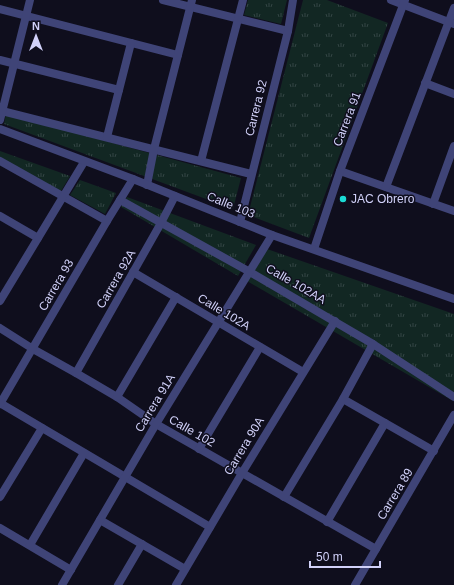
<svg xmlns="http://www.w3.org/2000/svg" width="454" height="585" font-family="Arial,sans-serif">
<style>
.grass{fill:url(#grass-tufts)}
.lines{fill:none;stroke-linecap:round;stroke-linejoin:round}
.minor{stroke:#3f4477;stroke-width:8}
.tertiary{stroke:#3f4477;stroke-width:8}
.poi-dot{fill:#1bdbd5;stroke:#0f0e1d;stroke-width:1.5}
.labels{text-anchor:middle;stroke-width:3;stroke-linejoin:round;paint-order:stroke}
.street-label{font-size:12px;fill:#d1d1f9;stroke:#0f0e1d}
.poi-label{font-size:12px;fill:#d1d1f9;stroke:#0f0e1d;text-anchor:start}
</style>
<defs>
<pattern id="grass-tufts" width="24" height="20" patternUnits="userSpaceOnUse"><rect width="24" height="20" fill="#122723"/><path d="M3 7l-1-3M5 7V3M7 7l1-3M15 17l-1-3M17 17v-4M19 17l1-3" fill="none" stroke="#334544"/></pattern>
</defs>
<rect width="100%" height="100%" fill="#0f0e1d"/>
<g class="grass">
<polygon points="248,0 287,0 281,24 244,15"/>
<polygon points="303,0 327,0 388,23 309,238 248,215"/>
<polygon points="6,114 241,178 233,209 4,124"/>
<polygon points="0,151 70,176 61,191 0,158"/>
<polygon points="80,180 116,193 105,214 70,195"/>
<polygon points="127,197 256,245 238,276 121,207"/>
<polygon points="267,249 454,314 454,398 453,401 247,281"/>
</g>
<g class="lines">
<g class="minor">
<polyline points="163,0 288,31"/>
<polyline points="391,0 454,24"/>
<polyline points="0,9 178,55"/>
<polyline points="0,60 119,90"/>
<polyline points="425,83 454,94"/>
<polyline points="2,111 251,174"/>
<polyline points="0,120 30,0"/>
<polyline points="107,137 131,43"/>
<polyline points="0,161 107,221"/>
<polyline points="201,161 243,0"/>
<polyline points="340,171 454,211"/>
<polyline points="147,185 154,149 192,0"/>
<polyline points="386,187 454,8"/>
<polyline points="120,200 250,272 373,344 454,397"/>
<polyline points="433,204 454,146"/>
<polyline points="0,216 38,238"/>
<polyline points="240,222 288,31 293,0"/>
<polyline points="314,249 340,171 405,0"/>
<polyline points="133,272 303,372"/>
<polyline points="0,301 84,162"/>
<polyline points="0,328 33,349 76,373 117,397 156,424 376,549"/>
<polyline points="76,373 161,223 175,196"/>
<polyline points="117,397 176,297"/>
<polyline points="343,399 434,451"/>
<polyline points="0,403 210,527"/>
<polyline points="0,404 107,221 133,179"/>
<polyline points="199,449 260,347"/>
<polyline points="0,497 42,428"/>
<polyline points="284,497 343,399 373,344"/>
<polyline points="100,520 185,569"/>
<polyline points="327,522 385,423"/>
<polyline points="0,528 71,570"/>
<polyline points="30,545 84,453"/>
<polyline points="62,585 156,424 272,235"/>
<polyline points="118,585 142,544"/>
<polyline points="176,585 242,473 335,321"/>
<polyline points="355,585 454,415"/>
</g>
<polyline class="tertiary" points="0,129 133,179 272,235 454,299"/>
</g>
<circle class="poi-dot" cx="343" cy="199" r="4"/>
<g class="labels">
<g class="street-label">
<text transform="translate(256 108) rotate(-76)" y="4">Carrera 92</text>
<text transform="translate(347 119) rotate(-69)" y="4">Carrera 91</text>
<text transform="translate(231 205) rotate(22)" y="4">Calle 103</text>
<text transform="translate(116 279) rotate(-60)" y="4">Carrera 92A</text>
<text transform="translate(296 284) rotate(30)" y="4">Calle 102AA</text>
<text transform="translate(56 285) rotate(-60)" y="4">Carrera 93</text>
<text transform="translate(224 312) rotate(31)" y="4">Calle 102A</text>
<text transform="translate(155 403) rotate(-59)" y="4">Carrera 91A</text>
<text transform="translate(192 431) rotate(30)" y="4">Calle 102</text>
<text transform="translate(244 446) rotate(-59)" y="4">Carrera 90A</text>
<text transform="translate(395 494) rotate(-59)" y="4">Carrera 89</text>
</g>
<g class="poi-label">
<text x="351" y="203">JAC Obrero</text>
</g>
</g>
<g transform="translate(36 36)" stroke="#0f0e1d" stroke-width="3" paint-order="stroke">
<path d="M0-3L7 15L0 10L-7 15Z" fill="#d1d1f9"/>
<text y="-6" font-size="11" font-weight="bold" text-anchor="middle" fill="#d1d1f9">N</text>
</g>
<path d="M310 561v6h70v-6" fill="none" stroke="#d1d1f9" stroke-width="2"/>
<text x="316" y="561" font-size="12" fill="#d1d1f9" stroke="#0f0e1d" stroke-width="3" paint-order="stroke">50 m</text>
</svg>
